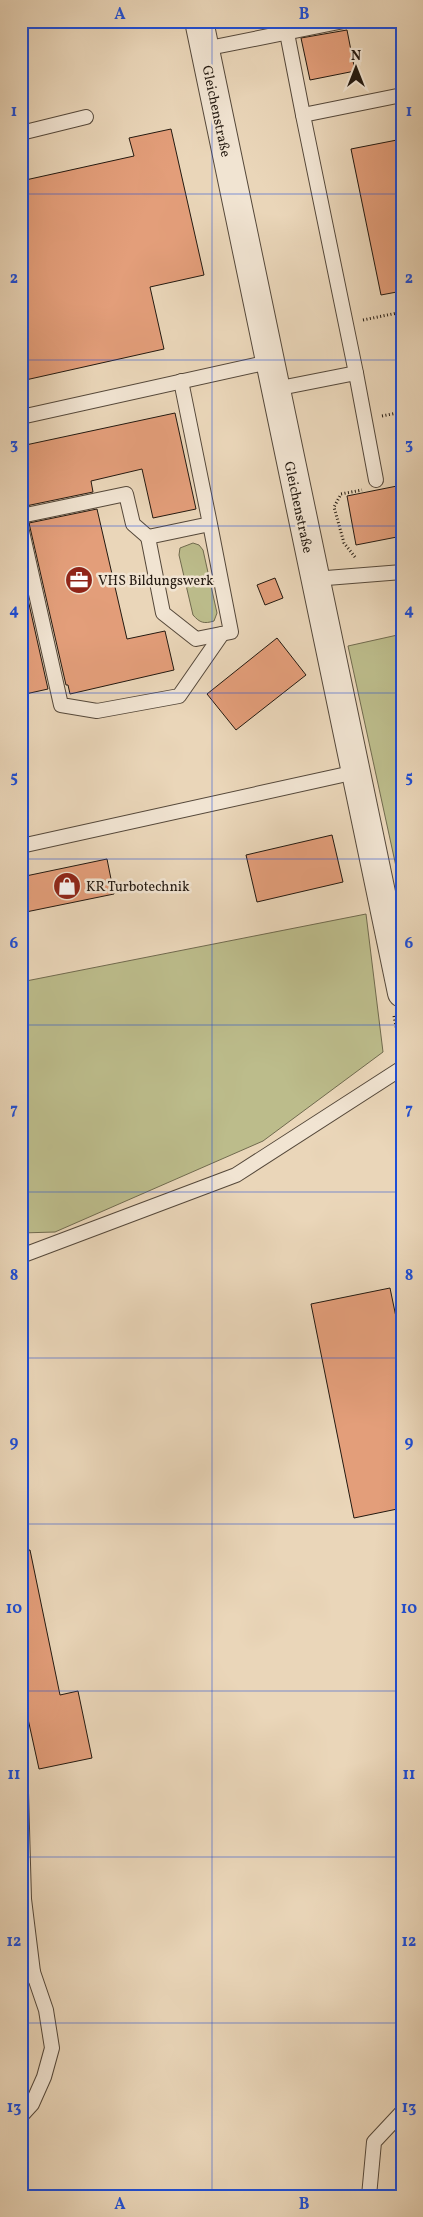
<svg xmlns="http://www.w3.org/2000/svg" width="423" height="2217" font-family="Vollkorn,serif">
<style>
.green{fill:#bcbc8b;stroke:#706a4e}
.building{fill:#e39e7a;stroke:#231910}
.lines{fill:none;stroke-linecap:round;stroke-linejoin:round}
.service-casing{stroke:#55483a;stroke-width:16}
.tertiary-casing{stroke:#55483a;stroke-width:30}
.path{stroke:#231910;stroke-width:3;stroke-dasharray:1 2.5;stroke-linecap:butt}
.service{stroke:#f1e4d2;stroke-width:14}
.tertiary{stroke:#f1e4d2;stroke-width:28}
.grid{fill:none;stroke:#1d4ed8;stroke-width:1;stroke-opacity:0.55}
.labels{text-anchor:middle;stroke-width:5;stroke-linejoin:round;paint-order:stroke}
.street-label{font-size:14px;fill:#231910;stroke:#f1e4d2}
.poi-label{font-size:14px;fill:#231910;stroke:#f1e4d2;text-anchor:start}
.neatline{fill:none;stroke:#1d4ed8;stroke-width:2}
.grid-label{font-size:16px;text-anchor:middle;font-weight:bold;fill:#1d4ed8}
</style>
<rect width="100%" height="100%" fill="#ead6b9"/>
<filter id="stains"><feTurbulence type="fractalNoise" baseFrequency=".004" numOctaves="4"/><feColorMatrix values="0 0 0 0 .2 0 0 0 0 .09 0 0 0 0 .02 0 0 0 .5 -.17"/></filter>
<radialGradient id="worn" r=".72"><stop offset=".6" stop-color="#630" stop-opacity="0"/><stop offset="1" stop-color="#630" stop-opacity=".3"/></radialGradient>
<g class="green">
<path d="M 193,543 L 199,545 L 203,550 L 217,613 L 214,621 C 204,624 200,623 193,615 L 179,555 L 180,548 Z"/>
<polygon points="402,634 402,894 348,646"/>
<polygon points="366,914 383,1052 263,1141 55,1232 21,1233 21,982"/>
</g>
<g class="building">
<polygon points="347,30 355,71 310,80 301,38"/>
<polygon points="171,129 204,275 150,287 164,349 21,381 21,181 134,156 129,138"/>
<polygon points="402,139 402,291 381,295 351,149"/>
<polygon points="175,413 196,509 153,518 142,469 91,481 93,492 21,507 21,446"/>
<polygon points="402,485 402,536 356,545 347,496"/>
<polygon points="97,509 127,639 165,631 174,670 70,694 68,685 66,685 29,523"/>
<polygon points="21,568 48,689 21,695"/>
<polygon points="275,578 283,598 265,605 257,585"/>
<polygon points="277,638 306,675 236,730 207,694"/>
<polygon points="332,835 343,882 257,902 246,855"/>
<polygon points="107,859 114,894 21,913 21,877"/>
<polygon points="390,1288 402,1346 402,1508 354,1518 311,1304"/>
<polygon points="30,1550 60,1695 78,1691 92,1758 39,1769 21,1687 21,1551"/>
</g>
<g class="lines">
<g class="service-casing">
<g id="service">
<polyline points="287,33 303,115"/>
<polyline points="204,49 344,21"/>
<polyline points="21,133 86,117"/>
<polyline points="356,373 303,115 402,95"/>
<polyline points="181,381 210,524 148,537 163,613 196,639 231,632 210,524"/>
<polyline points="275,389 356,373 376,480"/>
<polyline points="21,417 269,362"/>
<polyline points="21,516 126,494 133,524 148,537"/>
<polyline points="21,527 61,705 97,711 179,696 222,634"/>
<polyline points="314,579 402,572"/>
<polyline points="21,846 356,772"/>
<polyline points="21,1256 236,1175 402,1068"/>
<polyline points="21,1793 24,1899 33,1972 46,2010 52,2048 44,2077 32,2104 21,2116"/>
<polyline points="21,1980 33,1972"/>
<polyline points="369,2196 374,2142 402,2112"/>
</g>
</g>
<g class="tertiary-casing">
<polyline id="tertiary" points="199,21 402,993"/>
</g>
<g class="path">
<polyline points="396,313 402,338"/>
<polyline points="363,320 402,312"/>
<polyline points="382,416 402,412"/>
<polyline points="355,557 344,543 334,507 341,494 362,490"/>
<polyline points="394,1016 401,1052"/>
</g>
<use href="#service" class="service"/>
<use href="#tertiary" class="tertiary"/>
</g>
<path class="grid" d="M 212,21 L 212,2196M 21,194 L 402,194M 21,360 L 402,360M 21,526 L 402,526M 21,693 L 402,693M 21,859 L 402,859M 21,1025 L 402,1025M 21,1192 L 402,1192M 21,1358 L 402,1358M 21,1524 L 402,1524M 21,1691 L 402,1691M 21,1857 L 402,1857M 21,2023 L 402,2023"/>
<defs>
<g id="office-disc" transform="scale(1.4375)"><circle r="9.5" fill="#8f2418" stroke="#f1e4d2"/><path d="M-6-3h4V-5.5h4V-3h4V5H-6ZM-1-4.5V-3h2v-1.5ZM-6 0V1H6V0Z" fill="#fff"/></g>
<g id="shop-disc" transform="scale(1.4375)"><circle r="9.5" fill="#8f2418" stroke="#f1e4d2"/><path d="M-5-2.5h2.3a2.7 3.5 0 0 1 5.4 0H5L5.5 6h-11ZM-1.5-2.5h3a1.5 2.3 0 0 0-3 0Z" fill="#fff"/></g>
</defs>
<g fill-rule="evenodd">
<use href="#office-disc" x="79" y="580"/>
<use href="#shop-disc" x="67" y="886"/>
</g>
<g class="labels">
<g class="street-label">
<text transform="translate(217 111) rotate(78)" y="5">Gleichenstraße</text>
<text transform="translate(299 507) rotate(78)" y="5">Gleichenstraße</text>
</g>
<g class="poi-label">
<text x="98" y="585">VHS Bildungswerk</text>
<text x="86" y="891">KR Turbotechnik</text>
</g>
</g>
<rect width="423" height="2217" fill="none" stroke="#ead6b9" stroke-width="55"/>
<g transform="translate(356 68)" stroke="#f1e4d2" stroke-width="4" paint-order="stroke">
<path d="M0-4L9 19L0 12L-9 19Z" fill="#231910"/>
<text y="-8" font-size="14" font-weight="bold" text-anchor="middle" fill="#231910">N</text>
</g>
<rect x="28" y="28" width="368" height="2162" class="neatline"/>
<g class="grid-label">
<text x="120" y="19">A</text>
<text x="304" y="19">B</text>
<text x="14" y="116">1</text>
<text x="409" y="116">1</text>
<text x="14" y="283">2</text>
<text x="409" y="283">2</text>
<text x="14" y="449">3</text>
<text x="409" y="449">3</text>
<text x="14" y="615">4</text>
<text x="409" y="615">4</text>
<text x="14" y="782">5</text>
<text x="409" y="782">5</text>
<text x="14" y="948">6</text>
<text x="409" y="948">6</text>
<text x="14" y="1114">7</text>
<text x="409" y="1114">7</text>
<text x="14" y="1280">8</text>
<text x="409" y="1280">8</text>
<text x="14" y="1447">9</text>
<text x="409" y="1447">9</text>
<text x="14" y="1613">10</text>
<text x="409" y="1613">10</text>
<text x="14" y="1779">11</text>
<text x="409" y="1779">11</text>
<text x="14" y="1946">12</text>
<text x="409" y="1946">12</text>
<text x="14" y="2112">13</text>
<text x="409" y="2112">13</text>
<text x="120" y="2209">A</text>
<text x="304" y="2209">B</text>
</g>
<rect width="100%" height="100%" filter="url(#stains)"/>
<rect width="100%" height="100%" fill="url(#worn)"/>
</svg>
